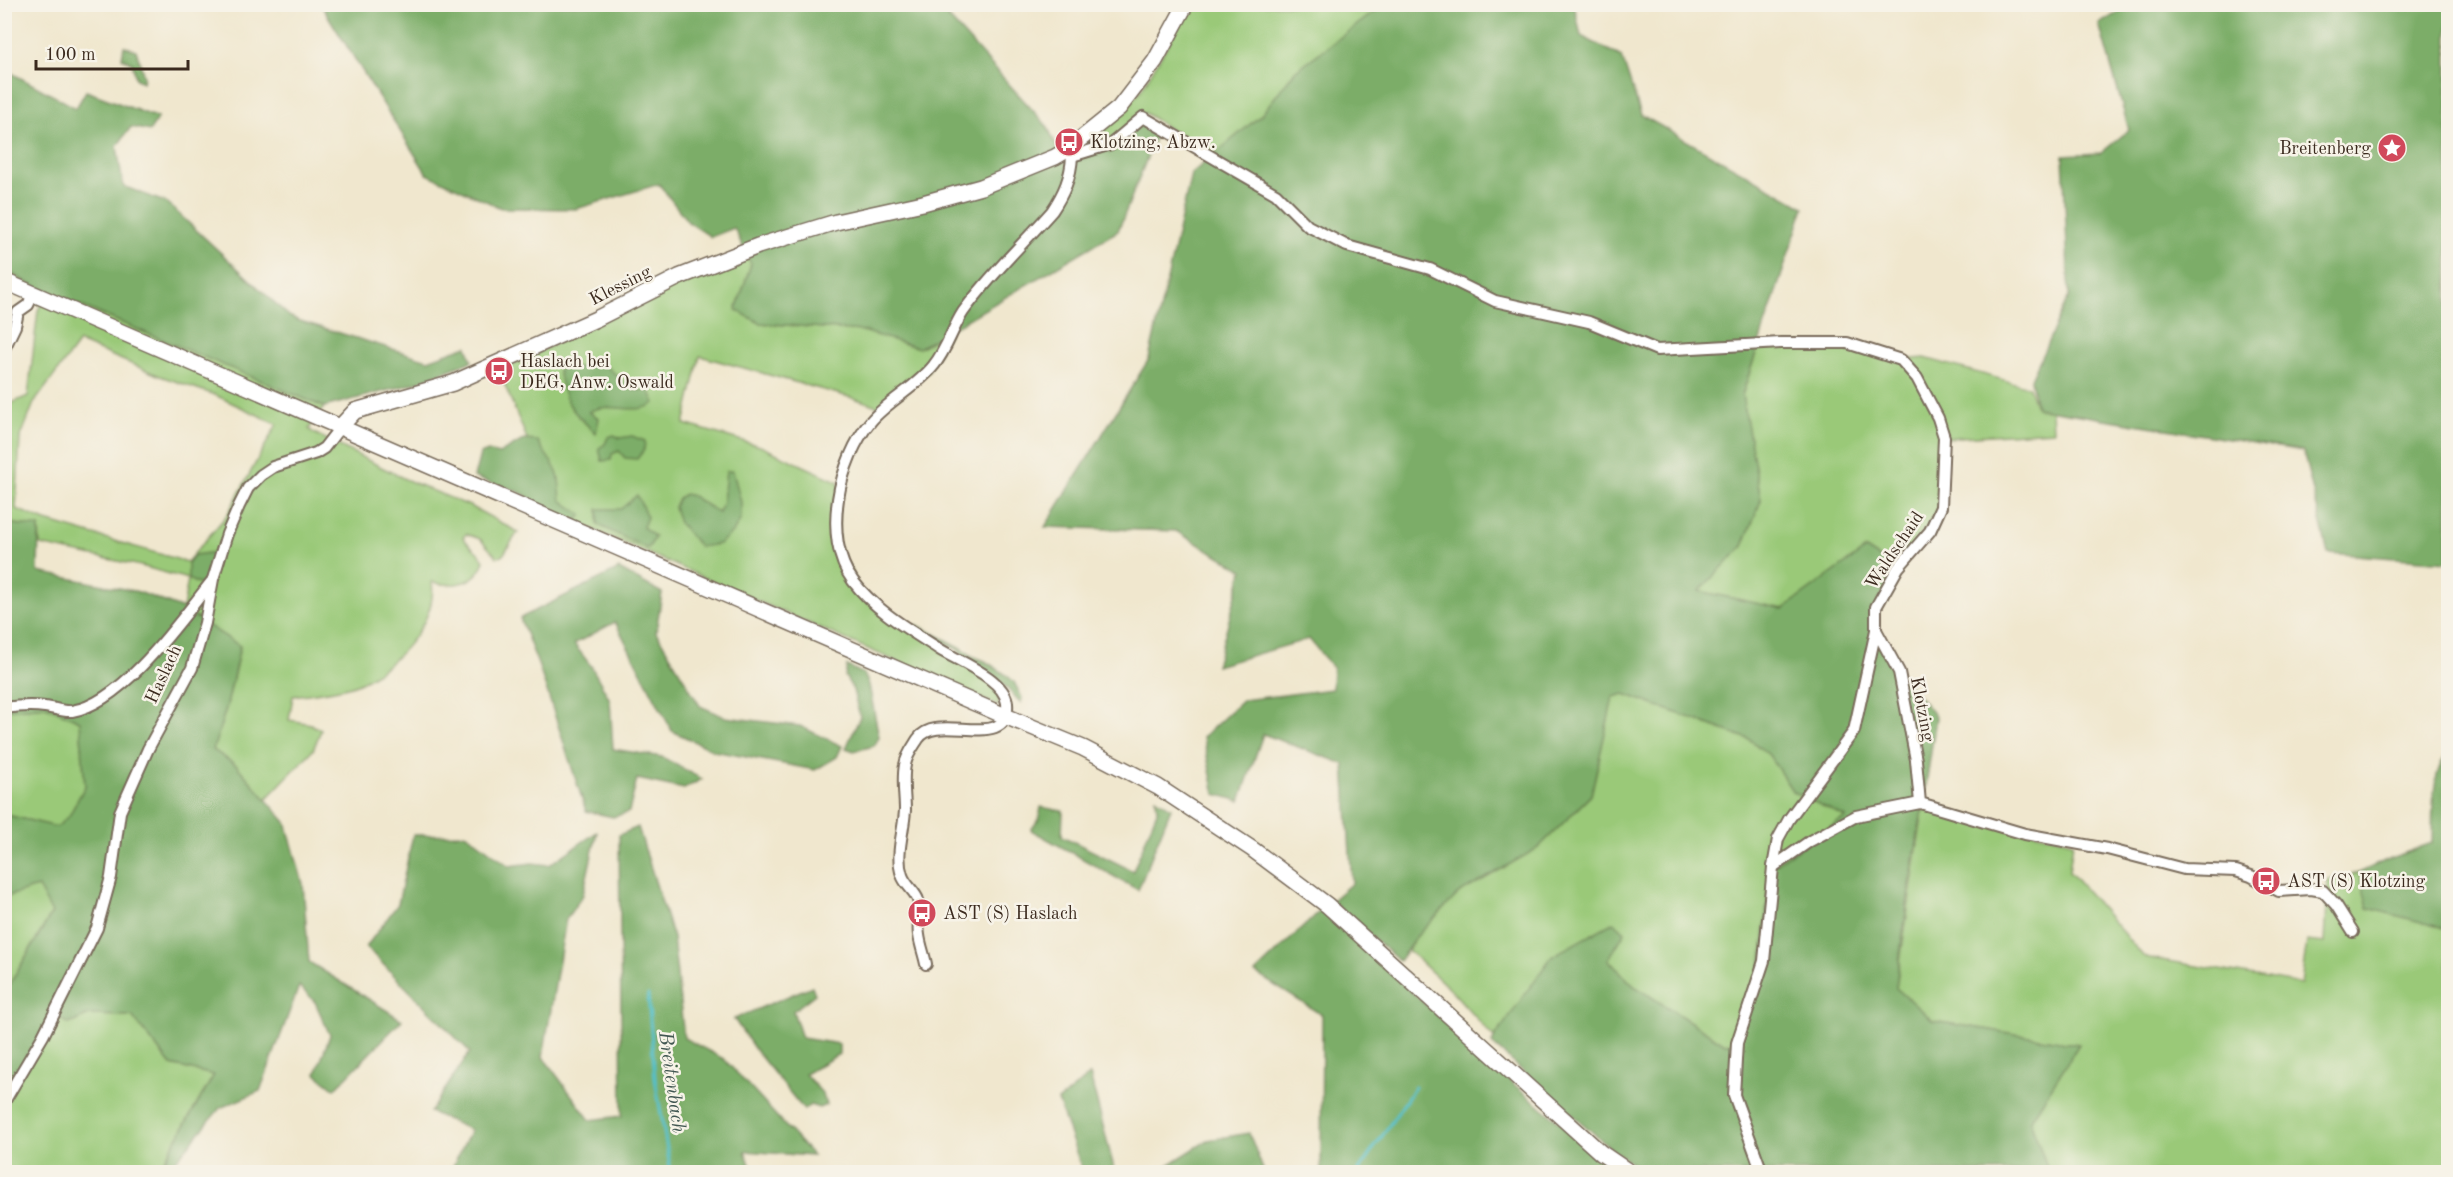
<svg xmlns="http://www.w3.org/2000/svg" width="2453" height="1177" font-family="'Old Standard TT',serif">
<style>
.green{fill:#9ac978;stroke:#6a7a4b;stroke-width:1.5;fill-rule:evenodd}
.forest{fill:#7bad68;stroke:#5b6c43;stroke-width:1.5}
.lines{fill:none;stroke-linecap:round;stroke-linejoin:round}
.stream{stroke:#52c0ca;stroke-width:3}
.street-casing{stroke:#7a6c5c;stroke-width:14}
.secondary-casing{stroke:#7a6c5c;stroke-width:18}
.street{stroke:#fff;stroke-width:10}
.secondary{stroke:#fff;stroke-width:15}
.labels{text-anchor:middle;stroke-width:5;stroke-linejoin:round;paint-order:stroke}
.poi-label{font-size:18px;fill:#3b2a1e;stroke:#f7f3e8;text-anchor:start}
.street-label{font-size:18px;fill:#3b2a1e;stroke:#f7f3e8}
.water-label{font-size:20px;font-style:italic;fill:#425752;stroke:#f7f3e8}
</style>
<rect width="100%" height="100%" fill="#f7f3e8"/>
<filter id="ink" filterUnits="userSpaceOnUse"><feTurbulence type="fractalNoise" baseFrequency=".0167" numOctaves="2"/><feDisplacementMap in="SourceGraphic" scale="12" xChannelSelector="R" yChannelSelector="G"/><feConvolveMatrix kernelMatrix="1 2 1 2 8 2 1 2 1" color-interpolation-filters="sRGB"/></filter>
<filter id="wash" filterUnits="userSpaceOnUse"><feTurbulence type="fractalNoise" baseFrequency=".008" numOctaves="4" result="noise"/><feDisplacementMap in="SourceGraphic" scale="24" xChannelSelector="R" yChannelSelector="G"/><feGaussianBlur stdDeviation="1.35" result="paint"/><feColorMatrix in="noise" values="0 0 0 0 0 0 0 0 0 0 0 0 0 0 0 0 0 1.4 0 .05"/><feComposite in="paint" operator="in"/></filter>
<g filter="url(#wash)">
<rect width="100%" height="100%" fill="#f0e7ce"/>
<g class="green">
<polygon points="1191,5 1384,5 1295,71 1261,115 1212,157 1145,113 1111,140 1082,148 1110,125 1141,90"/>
<polygon points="745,251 751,264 736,310 760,323 863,331 919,348 950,331 928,372 882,408 860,400 700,356 684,424 760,446 839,482 838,546 861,591 899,623 998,682 999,706 558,514 499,371"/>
<path d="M 5,270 L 36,287 L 324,407 L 309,429 L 314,433 L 405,479 L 472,507 L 518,532 L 503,555 L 497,557 L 480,539 L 466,534 L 463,537 C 469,547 478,550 484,560 C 478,584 452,588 432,582 C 438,623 393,668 357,684 C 340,691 311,693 293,696 L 289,720 L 311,724 L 321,730 L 313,750 L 266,799 L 236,765 L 213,750 L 227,705 L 240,647 L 183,609 L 188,579 L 141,566 L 40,545 L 39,527 L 5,523 L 5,406 L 28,396 L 38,310 L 41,305 L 5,286 ZM 79,342 L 160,376 L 215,395 L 277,424 L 227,515 L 187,562 L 46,521 L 16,509 L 20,439 L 34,403 Z"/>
<polygon points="1847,343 1901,360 1925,358 2029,387 2036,408 2052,410 2053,431 1944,438 1941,507 1897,569 1866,549 1783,609 1698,591 1743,546 1761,500 1742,396 1759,344"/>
<polygon points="1624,694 1749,739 1769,755 1793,792 1846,817 1762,961 1736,1042 1725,1044 1634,986 1608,959 1625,932 1505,1026 1494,1038 1453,992 1408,950 1416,937 1458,894 1538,848 1591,795 1613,697"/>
<polygon points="46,706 80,721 85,786 69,816 57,827 6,815 4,811 4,710"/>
<polygon points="1924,804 2073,842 2069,871 2144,957 2301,984 2307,941 2325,943 2328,880 2359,873 2368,908 2448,929 2448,1172 2049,1172 2030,1121 2079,1044 1933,1021 1896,988"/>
<polygon points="38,886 52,913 5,992 5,897"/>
<polygon points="89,1015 132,1016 171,1065 214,1075 164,1161 153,1172 5,1172 5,1099 57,1017 69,1024"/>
</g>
<g class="forest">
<polygon points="321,5 937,5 1047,126 1064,162 1111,146 1144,122 1157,133 1118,231 919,348 863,331 760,323 736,310 751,264 734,228 711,237 688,222 659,184 576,209 501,208 427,174"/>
<path d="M 1384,5 L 1574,5 L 1581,36 L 1622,57 L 1641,115 L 1804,207 L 1742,395 L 1761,500 L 1743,546 L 1699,591 L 1783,609 L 1866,549 L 1897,569 C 1891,580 1881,593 1877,605 C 1865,639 1916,693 1936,717 C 1924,807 1906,897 1896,988 L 1933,1021 L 2079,1044 L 2030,1121 L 2049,1172 L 1645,1172 L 1614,1151 L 1492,1044 L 1494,1038 L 1552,956 L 1614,922 L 1625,932 L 1608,960 L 1634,986 L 1725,1044 L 1736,1042 L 1762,961 L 1770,867 L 1846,817 L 1793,792 L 1769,755 L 1749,739 L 1624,694 L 1613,697 L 1591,795 L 1538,848 L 1458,894 L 1416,937 L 1399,961 L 1331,901 L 1352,883 L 1344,764 L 1263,734 L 1240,801 L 1215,794 L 1203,737 L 1243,700 L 1332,689 L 1333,668 L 1309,639 L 1216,666 L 1243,570 L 1176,531 L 1045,527 L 1149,359 L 1191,174 L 1261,115 L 1295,71 Z"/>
<polygon points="2130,5 2448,5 2448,562 2328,553 2303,451 2036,408 2031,379 2069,296 2063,155 2101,153 2129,130 2099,24"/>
<polygon points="124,46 136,50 144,76 143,82 136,79 132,63 122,58"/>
<polygon points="4,69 76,108 86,91 158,118 150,131 131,127 117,146 123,186 167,203 289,316 297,320 428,360 467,346 472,361 412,384 324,407 36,287 5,270"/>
<path d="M 604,364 L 633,390 L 649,390 L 655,403 C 635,417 610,400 589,412 L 599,418 L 596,433 C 572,412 563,402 558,369 C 574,366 589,369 604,364 Z"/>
<polygon points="614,435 620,438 632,436 645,441 644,450 637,459 625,458 619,451 612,454 611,460 602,461 599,448 605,444 608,437"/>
<path d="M 523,440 L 538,441 C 543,453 554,462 558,475 C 560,482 560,492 561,500 L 582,515 L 577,520 C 555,520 535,498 514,490 C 501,485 487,483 474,477 L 480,454 L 488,451 L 499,454 Z"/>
<polygon points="726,471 733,471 741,502 741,519 733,532 719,544 700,547 679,523 674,507 678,498 685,494 692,496 719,513 723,502"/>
<polygon points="637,495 647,517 643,527 655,537 648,549 598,525 598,509 621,509"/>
<polygon points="5,523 39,527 38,572 139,592 183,609 240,646 227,705 213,750 236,765 286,822 303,884 309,962 402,1020 335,1089 316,1074 330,1035 315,1002 299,986 260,1091 220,1108 173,1164 164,1161 214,1075 171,1065 132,1016 89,1015 69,1024 57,1017 5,1099 5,992 52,913 38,887 5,897 4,811 7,815 57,827 69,816 85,786 80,721 46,706 5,710"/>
<polygon points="217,552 211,574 200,585 188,579 188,563 194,555"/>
<polygon points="619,569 662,593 656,632 700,706 725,717 800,726 842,746 837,757 815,770 714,751 672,731 615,622 574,644 591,666 610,700 613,749 662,757 702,779 684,789 637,779 629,812 613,817 586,811 539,667 520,618"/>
<polygon points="917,625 960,647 972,656 985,661 1005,674 1014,682 1022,698 1021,703 999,680 967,659 957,649 919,632 911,626"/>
<polygon points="847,666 864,674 869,685 879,737 874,746 854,751 846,748 860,717 853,690 845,676"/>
<path d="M 2448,753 L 2448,929 L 2368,908 L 2359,873 L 2391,858 L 2432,843 C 2433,818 2430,772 2448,753 Z"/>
<polygon points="1156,798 1171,808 1138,890 1031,830 1039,819 1041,807 1063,811 1062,836 1133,871 1157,811"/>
<polygon points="638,827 673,938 684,1038 724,1059 813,1156 745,1151 753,1172 450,1172 471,1130 430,1112 470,1052 366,947 398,904 413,835 467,834 509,866 532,863 549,865 597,832 583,895 566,919 543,1057 590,1120 622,1116 619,835"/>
<polygon points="1321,910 1517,1087 1621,1172 1321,1172 1322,1015 1255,973"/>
<polygon points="812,986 815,994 793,1011 802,1038 839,1044 839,1054 805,1074 823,1094 826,1105 819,1108 810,1105 804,1110 756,1051 734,1019"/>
<polygon points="1090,1075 1115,1172 1083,1172 1058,1101"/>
<polygon points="1249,1133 1264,1172 1157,1172 1208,1140"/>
</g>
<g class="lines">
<g class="stream">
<polyline points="648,995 655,1079 671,1172"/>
<polyline points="1358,1172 1415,1087"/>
</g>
</g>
</g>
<g filter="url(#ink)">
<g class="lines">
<g class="street-casing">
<g id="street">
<polyline points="1067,150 1072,156 1111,144 1143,117 1276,194 1308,226 1347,246 1430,269 1495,301 1589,322 1657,350 1781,343 1847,343 1901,360 1917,378 1938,418 1944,437 1941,507 1930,531 1898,568 1876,607 1876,630"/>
<polyline points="4,349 15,326 18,312 28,305 33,295"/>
<path d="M 4,708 C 18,706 31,705 45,707 C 54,708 63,712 72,711 C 123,703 181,620 211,582"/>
<polyline points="1773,867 1810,841 1856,816 1920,803"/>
<path d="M 926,964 C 924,954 920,944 919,935 C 917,925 922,909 918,900 C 915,891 905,885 902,875 C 895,855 904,831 905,810 C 905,796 902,780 905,765 C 906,756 913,747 918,739 C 937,710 1011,754 1007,703 C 1005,679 958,661 939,649 C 908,629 875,610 853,581 C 821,538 839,459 871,421 C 889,400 917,387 934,365 C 947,349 952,329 963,312 C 989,276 1023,244 1052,211 C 1064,193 1071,177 1072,156"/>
<polyline points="4,1102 43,1036 97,928 111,877 120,812 148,749 192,668 205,623 213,579 227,534 239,506 248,488 261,475 273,467 316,453 324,448 341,426"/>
<polyline points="1762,1172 1734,1095 1737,1043 1764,961 1773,867 1778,839 1789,819 1854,731 1876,630 1899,672 1916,760 1920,803 2025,834 2107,849 2184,869 2236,871 2251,876 2279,891 2311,889 2323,891 2336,905 2353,932"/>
</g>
</g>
<g class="secondary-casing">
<g id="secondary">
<polyline points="4,281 1005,716 1083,748 1158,787 1252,849 1327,905 1601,1153 1629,1172"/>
<polyline points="341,426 355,411 453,383 596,319 679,277 758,246 836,222 923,203 981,187 1055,157 1067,150 1119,108 1155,61 1186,4"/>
</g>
</g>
<use href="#street" class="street"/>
<use href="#secondary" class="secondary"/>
</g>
</g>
<defs>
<g id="bus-disc" transform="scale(1.5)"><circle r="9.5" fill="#d1495b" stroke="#f7f3e8"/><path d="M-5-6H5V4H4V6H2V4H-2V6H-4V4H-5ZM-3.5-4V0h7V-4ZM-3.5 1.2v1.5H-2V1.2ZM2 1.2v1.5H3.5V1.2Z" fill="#fff"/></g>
<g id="sight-disc" transform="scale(1.5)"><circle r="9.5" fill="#d1495b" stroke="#f7f3e8"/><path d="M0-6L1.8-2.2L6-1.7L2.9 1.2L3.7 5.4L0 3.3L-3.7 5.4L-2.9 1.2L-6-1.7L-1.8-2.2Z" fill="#fff"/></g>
</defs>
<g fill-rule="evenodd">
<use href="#bus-disc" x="1069" y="142"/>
<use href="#sight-disc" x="2392" y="148"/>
<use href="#bus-disc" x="499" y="371"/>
<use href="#bus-disc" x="2266" y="881"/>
<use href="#bus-disc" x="922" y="913"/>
</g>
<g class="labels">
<g class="poi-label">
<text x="1090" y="148">Klotzing, Abzw.</text>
<text x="2371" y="154" text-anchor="end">Breitenberg</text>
<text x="520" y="367">Haslach bei<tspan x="520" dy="21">DEG, Anw. Oswald</tspan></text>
<text x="2287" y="887">AST (S) Klotzing</text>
<text x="943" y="919">AST (S) Haslach</text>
</g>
<g class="street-label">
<text transform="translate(620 285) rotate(-27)" y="6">Klessing</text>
<text transform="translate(1894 550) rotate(-56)" y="6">Waldschaid</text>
<text transform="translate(163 674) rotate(-65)" y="6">Haslach</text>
<text transform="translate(1923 709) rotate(79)" y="6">Klotzing</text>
</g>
<g class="water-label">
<text transform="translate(673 1082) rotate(82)" y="7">Breitenbach</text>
</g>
</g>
<rect width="2453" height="1177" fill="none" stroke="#f7f3e8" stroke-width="24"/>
<path d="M36 60v9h152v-9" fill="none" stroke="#3b2a1e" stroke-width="3"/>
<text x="45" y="60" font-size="18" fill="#3b2a1e" stroke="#f7f3e8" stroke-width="4.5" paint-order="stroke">100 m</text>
</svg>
